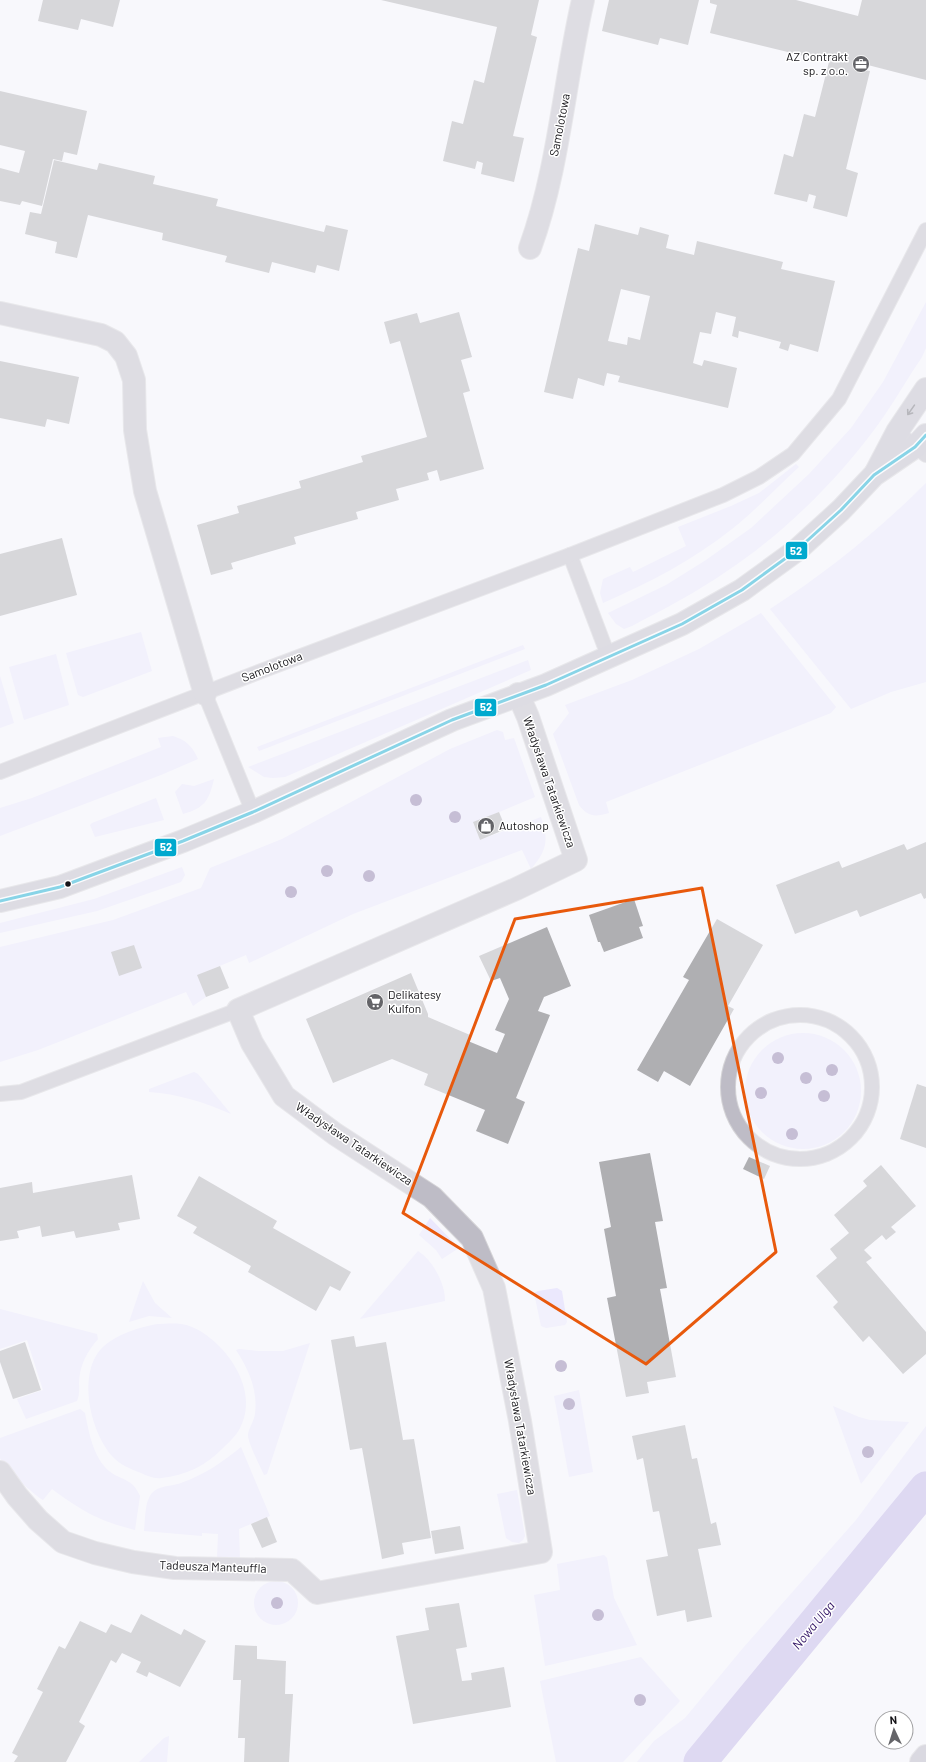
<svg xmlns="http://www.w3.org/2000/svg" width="926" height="1762" font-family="Barlow,sans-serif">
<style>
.green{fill:#ebe8fd}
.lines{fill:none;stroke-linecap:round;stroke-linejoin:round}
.canal{stroke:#beb3e6;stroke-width:33}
.building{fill:#afafb2;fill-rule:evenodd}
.lane-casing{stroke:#d5d4d7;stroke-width:16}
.street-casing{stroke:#d5d4d7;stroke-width:24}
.secondary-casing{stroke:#d5d4d7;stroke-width:24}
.primary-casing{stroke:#d5d4d7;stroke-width:24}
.lane{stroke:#bebcc6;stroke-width:14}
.street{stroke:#bebcc6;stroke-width:22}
.secondary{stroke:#bcbbc6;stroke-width:22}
.primary{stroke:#b7b4c0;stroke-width:22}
.bus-1-casing{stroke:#fff;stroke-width:6}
.bus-1{stroke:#00a9ce;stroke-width:3}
.tree{fill:#8a79a7}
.oneway{stroke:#68686f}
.marked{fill:none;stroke:#e8590c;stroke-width:3;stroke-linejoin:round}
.bus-dot{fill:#151418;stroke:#fff;stroke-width:1.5}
.labels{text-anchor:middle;stroke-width:3;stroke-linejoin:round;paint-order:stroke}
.poi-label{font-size:12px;fill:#151418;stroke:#fff;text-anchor:start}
.street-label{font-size:12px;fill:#151418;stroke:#fff}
.water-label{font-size:13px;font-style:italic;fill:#321465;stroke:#fff}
.line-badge{stroke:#fff;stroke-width:1.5}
.badge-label{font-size:11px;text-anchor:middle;font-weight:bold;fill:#fff}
</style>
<rect width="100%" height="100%" fill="#f8f8fc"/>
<g class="green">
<path d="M 926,302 L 926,348 L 922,357 C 909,376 897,397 884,416 C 844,474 786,532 727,571 C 697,592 664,609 632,626 L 624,629 L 616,624 L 608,613 L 666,585 L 706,560 L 751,528 L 809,474 L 851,428 L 883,382 Z"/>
<path d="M 796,464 L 799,467 C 777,487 756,510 732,529 C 693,560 649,583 603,603 L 600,593 L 603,579 L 630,567 L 633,572 L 686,546 L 678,527 L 731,506 L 759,493 Z"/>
<path d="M 926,483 L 926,682 L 891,692 L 851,709 L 770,609 C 827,572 878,531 926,483 Z"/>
<path d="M 761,613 L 836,707 L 831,713 L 606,802 L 609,813 C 595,817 588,817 579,805 L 553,734 L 569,713 L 565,705 L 632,680 L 699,649 Z"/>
<polygon points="141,632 152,671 83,697 78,695 66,653"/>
<polygon points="523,645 525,649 259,751 257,747"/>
<polygon points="56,654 69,705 24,720 9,667"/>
<polygon points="528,660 531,670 285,777 273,778 264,777 248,767"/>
<polygon points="0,676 14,723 0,728"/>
<path d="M 497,730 L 503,732 L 505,740 L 514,738 L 535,797 L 473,823 L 480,840 L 541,817 C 549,840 547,850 531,869 L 522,850 L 353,914 L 249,963 L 246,955 L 198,975 L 206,997 L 193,1006 L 186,992 L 38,1050 L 0,1062 L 0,947 L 113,920 L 201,888 L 210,868 L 282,839 L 450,749 Z"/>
<path d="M 173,736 C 186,740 193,747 198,759 L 161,775 L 0,836 L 0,808 L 32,798 L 161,747 L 158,738 Z"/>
<path d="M 214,779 C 209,800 205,808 183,814 L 175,792 L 182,784 L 194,786 Z"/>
<polygon points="156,798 164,820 95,837 90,825 92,823"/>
<polygon points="182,867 185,875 181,882 97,911 0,933 0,923 94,899"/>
<circle cx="803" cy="1091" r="58"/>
<path d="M 194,1072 L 198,1074 L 231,1114 C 204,1102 178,1094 149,1092 L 149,1089 Z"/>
<polygon points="430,1218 459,1248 442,1259 436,1250 419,1235"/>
<path d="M 418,1251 C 433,1261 445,1283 445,1301 L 360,1319 Z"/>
<polygon points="143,1281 155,1303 172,1318 149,1316 129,1322"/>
<polygon points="557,1288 562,1291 567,1322 565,1325 546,1328 541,1326 534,1293 538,1291"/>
<path d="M 0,1309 L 97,1334 L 98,1339 C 87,1352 80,1364 79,1382 C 79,1388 80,1394 77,1401 L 26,1419 L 17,1399 L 43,1390 L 27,1340 L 0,1349 Z"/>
<path d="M 157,1324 C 164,1324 173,1323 181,1324 C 196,1326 209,1336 219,1346 C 240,1367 255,1400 240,1428 C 236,1436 229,1442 223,1448 C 207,1465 185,1476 161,1478 C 154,1479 148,1476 141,1473 C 131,1469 120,1465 113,1457 C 90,1432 76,1371 104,1346 C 119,1333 138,1328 157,1324 Z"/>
<path d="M 310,1343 L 267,1474 L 264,1475 C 260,1466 248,1443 248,1435 C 248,1430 254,1421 255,1414 C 258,1390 249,1370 236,1350 L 239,1349 L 258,1351 L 283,1351 Z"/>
<polygon points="579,1390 593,1472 569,1477 554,1396"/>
<polygon points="833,1406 859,1417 870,1420 909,1422 861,1484"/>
<path d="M 80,1409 L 85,1413 C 89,1433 93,1457 109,1471 C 116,1477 127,1479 133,1485 C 136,1488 138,1492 140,1496 L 135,1530 C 99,1521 82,1511 52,1489 L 43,1500 C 33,1494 4,1468 0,1458 C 0,1453 0,1444 0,1438 Z"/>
<polygon points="926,1426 926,1476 778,1652 688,1762 637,1762 654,1741 685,1718 743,1648 856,1520"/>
<path d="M 241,1447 L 270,1516 L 239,1529 L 240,1560 L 217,1559 L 218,1534 L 202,1533 L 202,1536 L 144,1531 C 145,1522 145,1505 149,1498 C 154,1485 170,1487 181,1483 C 204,1475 223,1462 241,1447 Z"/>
<polygon points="517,1490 525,1536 523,1540 519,1543 512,1542 506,1538 497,1494"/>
<polygon points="604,1555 607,1558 614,1598 637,1645 545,1666 534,1595 560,1590 557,1564"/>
<circle cx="276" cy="1603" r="22"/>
<polygon points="641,1657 680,1701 623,1762 556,1762 540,1681"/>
<polygon points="169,1736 167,1762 139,1762 164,1738"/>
</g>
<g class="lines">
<polyline class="canal" points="700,1762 926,1488"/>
</g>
<g class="building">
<polygon points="43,0 120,0 113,27 81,19 78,30 38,21"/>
<polygon points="381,0 539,0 531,35 537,37 513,136 524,138 514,182 481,174 483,163 477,161 475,169 443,161 452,121 463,124 474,80 484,83 497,27"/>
<polygon points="609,0 699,0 688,45 660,38 658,45 602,31"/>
<polygon points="710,0 796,0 858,16 862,0 926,0 926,80 864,64 863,70 870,71 846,169 858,173 847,217 813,208 816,196 809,194 807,202 774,194 784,154 793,157 804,114 815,117 829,62 710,33 717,5 710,3"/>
<polygon points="0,91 87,111 77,155 64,152 62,161 53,159 42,206 22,201 20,205 0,201 0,168 19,173 25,151 0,145"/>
<polygon points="54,160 97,170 99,163 155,176 153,184 218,199 216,206 324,232 326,225 348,230 339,271 317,265 315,273 272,262 269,273 225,262 227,256 162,240 163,233 88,215 77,258 55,253 57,242 25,234 30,212 41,214"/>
<path d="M 595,224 L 638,235 L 640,227 L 669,235 L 666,248 L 694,255 L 697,241 L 783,262 L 781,269 L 835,281 L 818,352 L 790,344 L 788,351 L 779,348 L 781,342 L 739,331 L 738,338 L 732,336 L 736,317 L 716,312 L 711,334 L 700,332 L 693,363 L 702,366 L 704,360 L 737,368 L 728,408 L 618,382 L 620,376 L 607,373 L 604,386 L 578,378 L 573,399 L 544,392 L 578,248 L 589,251 ZM 621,289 L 650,296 L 640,340 L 628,337 L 627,345 L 608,341 Z"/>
<polygon points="459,312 472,357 461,360 470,391 463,393 484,469 440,481 437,470 427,473 429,480 396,489 399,500 356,512 358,519 294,537 296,544 231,563 233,569 211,575 197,525 239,513 237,506 301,488 299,481 363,462 361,456 427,437 400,341 390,344 384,322 417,313 420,323"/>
<polygon points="0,361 79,377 69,424 47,419 45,427 0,418"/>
<polygon points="62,538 77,595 0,616 0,554"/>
<polygon points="499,812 506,829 480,840 473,822"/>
<polygon points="926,842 926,898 924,899 921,893 860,917 857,910 795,934 776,885 839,861 842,868 904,844 907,850"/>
<polygon points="634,899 643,926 639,927 643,938 604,952 600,942 598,942 589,915"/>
<polygon points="717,919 763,945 728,1006 734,1009 690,1086 664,1071 658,1082 637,1070 689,980 683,977"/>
<polygon points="547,927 571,986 544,997 538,1011 550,1015 516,1098 525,1102 508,1144 476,1131 485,1110 424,1085 428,1074 392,1059 333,1083 306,1019 411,973 428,1014 428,1017 470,1035 468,1041 497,1053 505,1034 495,1030 509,999 500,978 491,981 479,956"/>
<polygon points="134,945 142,968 119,976 111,952"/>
<polygon points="220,966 229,988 206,997 197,975"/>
<polygon points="917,1084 926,1087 926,1148 900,1139"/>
<polygon points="650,1153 663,1221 655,1222 667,1288 660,1289 676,1377 647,1382 649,1393 626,1397 607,1298 616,1296 604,1229 611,1227 599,1162"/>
<polygon points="749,1157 770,1166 764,1179 743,1169"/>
<polygon points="881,1165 916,1206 891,1227 896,1232 886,1240 882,1235 864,1250 872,1258 866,1262 926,1332 926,1354 903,1374 869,1336 863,1342 833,1307 838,1302 816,1276 837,1258 830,1249 849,1233 834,1215 867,1186 863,1181"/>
<polygon points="132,1175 140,1219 118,1223 120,1230 76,1238 74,1231 42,1237 40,1226 17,1231 19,1238 0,1241 0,1188 32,1182 33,1193"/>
<polygon points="199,1176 277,1221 273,1228 351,1272 340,1291 330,1286 316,1311 248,1272 251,1266 193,1233 197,1227 177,1216"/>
<polygon points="354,1336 356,1347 386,1342 403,1440 414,1439 431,1538 402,1543 404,1554 382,1559 362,1448 350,1450 331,1340"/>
<polygon points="25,1342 41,1390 13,1399 0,1362 0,1351"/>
<polygon points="685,1425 692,1459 697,1458 711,1524 716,1522 721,1545 698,1549 712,1617 687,1622 685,1610 657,1616 646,1560 668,1556 659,1511 653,1512 643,1458 637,1460 632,1436"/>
<polygon points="267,1517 277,1542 262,1548 251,1524"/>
<polygon points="460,1526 464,1549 435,1554 431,1531"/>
<polygon points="459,1603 467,1647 456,1649 462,1681 472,1680 471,1673 504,1667 511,1707 413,1724 396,1636 429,1630 425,1608"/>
<polygon points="141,1614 181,1635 184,1629 206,1641 180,1687 149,1672 147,1677 136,1672 141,1662 122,1653 116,1663 111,1660 81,1718 79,1722 85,1726 66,1762 14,1762 18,1756 12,1753 43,1692 37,1689 59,1646 65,1649 80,1621 106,1633 111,1624 131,1633"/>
<polygon points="235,1645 257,1646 257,1659 286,1661 285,1694 293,1694 289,1762 244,1762 245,1738 238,1738 241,1680 233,1680"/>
</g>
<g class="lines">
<g class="lane-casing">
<g id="lane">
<polyline points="897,432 926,455"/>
<polyline points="570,555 609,658"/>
<polyline points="205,694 253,812"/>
<polyline points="0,772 264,670 570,555 723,495 759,477 793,454 839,399 926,230"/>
<circle cx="800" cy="1087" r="72"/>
<polyline points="0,1094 21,1092 238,1010"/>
</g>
</g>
<g class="street-casing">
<g id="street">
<path d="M 530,248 C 559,168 564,82 583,0"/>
<polyline points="0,313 101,335 115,342 126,356 134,380 135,430 145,491 205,694"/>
<polyline points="0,1472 17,1496 38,1520 63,1542 95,1553 133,1562 175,1568 292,1570 317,1593 541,1552 520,1421 494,1288 472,1238 432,1197 335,1134 284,1096 252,1043 238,1010 516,889 576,860 528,717 518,694"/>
</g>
</g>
<g class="secondary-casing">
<g id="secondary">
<polyline points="876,472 897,432 926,389"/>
<polyline points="0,901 60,887 183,841 253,812 452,720 546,685 682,624 742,590 797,550 841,510 874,475 915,447 926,435"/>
</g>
</g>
<g class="primary-casing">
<polyline id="primary" points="921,1762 926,1756"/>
</g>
<use href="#lane" class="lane"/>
<use href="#street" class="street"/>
<use href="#secondary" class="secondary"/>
<use href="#primary" class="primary"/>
<g class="bus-1-casing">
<polyline id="bus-1" points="0,901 60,887 183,841 253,812 452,720 546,685 682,624 742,590 797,550 841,510 874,475 915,447 926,435"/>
</g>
<use href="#bus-1" class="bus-1"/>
</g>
<g class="tree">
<circle cx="416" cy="800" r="6"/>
<circle cx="455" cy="817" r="6"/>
<circle cx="327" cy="871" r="6"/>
<circle cx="369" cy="876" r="6"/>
<circle cx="291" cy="892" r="6"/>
<circle cx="778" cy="1058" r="6"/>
<circle cx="832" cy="1070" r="6"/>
<circle cx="806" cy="1078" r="6"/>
<circle cx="761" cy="1093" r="6"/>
<circle cx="824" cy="1096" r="6"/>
<circle cx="792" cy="1134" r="6"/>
<circle cx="561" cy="1366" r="6"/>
<circle cx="569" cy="1404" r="6"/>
<circle cx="868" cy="1452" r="6"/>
<circle cx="277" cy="1603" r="6"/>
<circle cx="598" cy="1615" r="6"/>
<circle cx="640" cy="1700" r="6"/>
</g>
<defs><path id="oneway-shaft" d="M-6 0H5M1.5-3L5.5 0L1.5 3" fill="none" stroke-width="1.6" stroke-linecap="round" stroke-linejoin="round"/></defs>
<use class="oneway" href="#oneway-shaft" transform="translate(911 410) rotate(125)"/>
<path d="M0 0H926V1762H0ZM 702,888 L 776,1252 L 646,1364 L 403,1213 L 515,919 Z" fill="#f8f8fc" fill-opacity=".55" fill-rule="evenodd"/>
<path class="marked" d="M 702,888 L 776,1252 L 646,1364 L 403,1213 L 515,919 Z"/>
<defs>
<g id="office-disc" transform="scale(0.9)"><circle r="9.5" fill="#646468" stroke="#fff"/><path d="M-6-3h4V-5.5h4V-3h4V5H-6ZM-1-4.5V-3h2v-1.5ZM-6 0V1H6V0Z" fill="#fff"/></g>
<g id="shop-disc" transform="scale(0.9)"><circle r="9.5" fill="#646468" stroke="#fff"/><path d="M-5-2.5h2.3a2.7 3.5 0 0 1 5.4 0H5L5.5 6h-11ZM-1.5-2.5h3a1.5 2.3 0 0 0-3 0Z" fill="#fff"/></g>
<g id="supermarket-disc" transform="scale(0.9)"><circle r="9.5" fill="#646468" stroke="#fff"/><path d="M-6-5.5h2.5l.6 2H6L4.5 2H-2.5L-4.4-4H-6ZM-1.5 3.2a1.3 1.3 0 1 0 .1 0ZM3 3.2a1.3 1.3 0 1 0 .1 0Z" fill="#fff"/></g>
</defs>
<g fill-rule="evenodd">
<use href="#office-disc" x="861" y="64"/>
<use href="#shop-disc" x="486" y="826"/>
<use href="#supermarket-disc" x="375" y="1002"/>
</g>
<circle class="bus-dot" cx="68" cy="884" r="3.5"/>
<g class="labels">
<g class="poi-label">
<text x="848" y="61" text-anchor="end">AZ Contrakt<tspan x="848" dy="14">sp. z o.o.</tspan></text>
<text x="499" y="830">Autoshop</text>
<text x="388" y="999">Delikatesy<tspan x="388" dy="14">Kulfon</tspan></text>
</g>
<g class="street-label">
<text transform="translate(560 125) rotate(-79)" y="4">Samolotowa</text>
<text transform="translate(272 667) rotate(-21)" y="4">Samolotowa</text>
<text transform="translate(549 782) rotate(71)" y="4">Władysława Tatarkiewicza</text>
<text transform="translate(354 1144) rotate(34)" y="4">Władysława Tatarkiewicza</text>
<text transform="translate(520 1427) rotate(80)" y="4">Władysława Tatarkiewicza</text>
<text transform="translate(213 1567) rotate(2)" y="4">Tadeusza Manteuffla</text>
</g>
<g class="water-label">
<text transform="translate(813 1625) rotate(-50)" y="5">Nowa Ulga</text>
</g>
</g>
<g class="line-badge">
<rect x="785" y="541" width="23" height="19" rx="4" fill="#00a9ce"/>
<rect x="474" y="698" width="23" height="19" rx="4" fill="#00a9ce"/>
<rect x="154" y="838" width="23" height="19" rx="4" fill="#00a9ce"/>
</g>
<g class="badge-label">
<text x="796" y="555">52</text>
<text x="486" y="711">52</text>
<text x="166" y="851">52</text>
</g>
<g transform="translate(894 1730) rotate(356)"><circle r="19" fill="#ffffff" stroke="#a1a1a3"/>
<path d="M0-3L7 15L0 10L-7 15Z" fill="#646468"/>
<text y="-6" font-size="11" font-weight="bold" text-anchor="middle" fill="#151418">N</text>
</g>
</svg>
